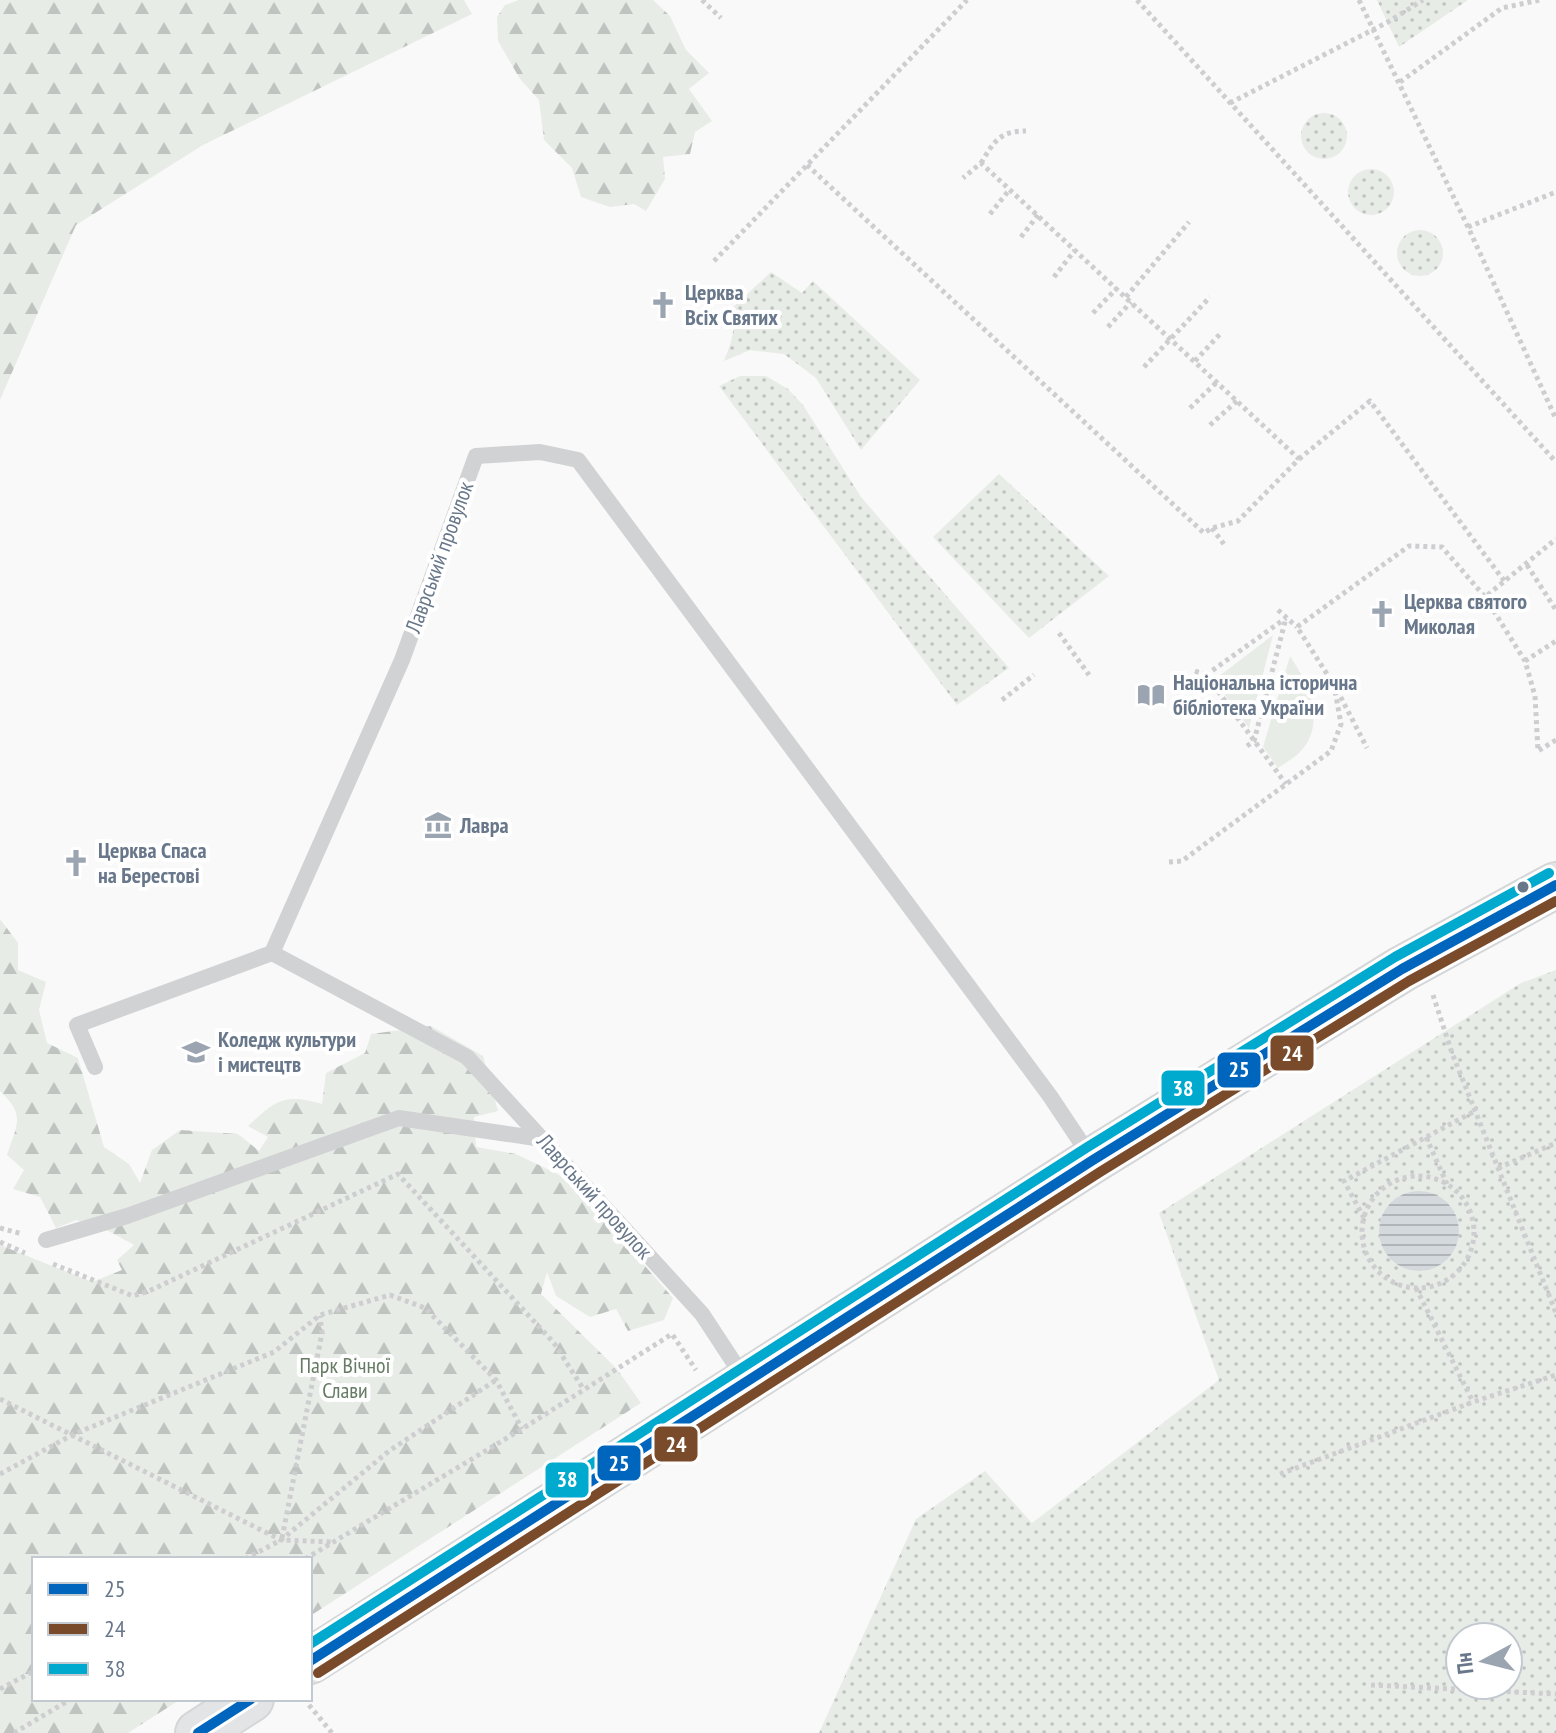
<svg xmlns="http://www.w3.org/2000/svg" width="1556" height="1733" font-family="'PT Sans Narrow',sans-serif">
<style>
.grass{fill:url(#grass-dots);fill-rule:evenodd}
.forest{fill:url(#forest-firs)}
.garden{fill:#e8ece7}
.water{fill:url(#water-rules)}
.lines{fill:none;stroke-linecap:round;stroke-linejoin:round}
.secondary-casing{stroke:#d4d6d8;stroke-width:48}
.path{stroke:#ceced0;stroke-width:5;stroke-dasharray:4 4;stroke-linecap:butt}
.lane{stroke:#d1d2d4;stroke-width:16}
.secondary{stroke:#e3e4e5;stroke-width:44}
.bus-1-casing{stroke:#fff;stroke-width:16}
.bus-2-casing{stroke:#fff;stroke-width:16}
.bus-3-casing{stroke:#fff;stroke-width:16}
.bus-1{stroke:#0065bd;stroke-width:10}
.bus-2{stroke:#7a4b2a;stroke-width:10}
.bus-3{stroke:#00a9ce;stroke-width:10}
.bus-dot{fill:#68778a;stroke:#fff;stroke-width:3}
.labels{text-anchor:middle;stroke-width:8;stroke-linejoin:round;paint-order:stroke}
.poi-label{font-size:22px;font-weight:bold;fill:#68778a;stroke:#fff;text-anchor:start}
.street-label{font-size:22px;fill:#68778a;stroke:#fff}
.park-label{font-size:22px;fill:#667b63;stroke:#fff}
.line-badge{stroke:#fff;stroke-width:3}
.badge-label{font-size:22px;text-anchor:middle;font-weight:bold;fill:#fff}
</style>
<defs>
<pattern id="grass-dots" width="8" height="8" patternUnits="userSpaceOnUse" patternTransform="scale(2)"><rect width="8" height="8" fill="#e8ece7"/><path d="M2 2h.1M6 6h.1" fill="none" stroke="#c0c4c1" stroke-width="1.8" stroke-linecap="round"/></pattern>
<pattern id="forest-firs" width="22" height="20" patternUnits="userSpaceOnUse" patternTransform="scale(2)"><rect width="22" height="20" fill="#e8ece7"/><path d="M5 1l3.5 6h-7zM16 11l3.5 6h-7z" fill="#c0c4c1"/></pattern>
<pattern id="water-rules" width="6" height="5" patternUnits="userSpaceOnUse" patternTransform="scale(2)"><rect width="6" height="5" fill="#d3d9dd"/><path d="M0 2.5h6" fill="none" stroke="#afb5b9"/></pattern>
</defs>
<rect width="100%" height="100%" fill="#f9f9f9"/>
<g class="grass">
<polygon points="1377,0 1468,0 1399,47"/>
<circle cx="1324" cy="136" r="23"/>
<circle cx="1371" cy="192" r="23"/>
<circle cx="1420" cy="253" r="23"/>
<path d="M 771,272 L 802,293 L 813,281 L 920,380 L 861,450 L 816,378 L 784,354 L 750,350 L 724,361 C 732,342 736,327 733,307 Z"/>
<polygon points="740,376 766,376 788,389 803,405 861,497 1009,668 957,705 719,386"/>
<polygon points="999,474 1109,576 1029,638 933,537"/>
<path d="M 1556,970 L 1556,1733 L 819,1733 L 916,1519 L 985,1471 L 1032,1523 L 1219,1380 L 1159,1213 L 1521,983 ZM 1460,1637 L 1508,1637 L 1508,1685 L 1460,1685 Z"/>
</g>
<g class="forest">
<polygon points="0,0 464,0 472,14 203,145 76,225 0,400"/>
<polygon points="519,0 653,0 670,16 686,50 709,73 689,89 712,121 695,132 690,154 663,157 665,179 646,211 634,204 610,207 581,197 572,168 544,140 539,100 520,79 498,41 497,17 505,5"/>
<path d="M 0,919 L 18,943 L 18,970 L 46,982 L 39,1010 L 47,1043 L 78,1058 L 104,1147 L 129,1164 L 140,1183 L 152,1150 L 180,1130 L 238,1134 L 259,1151 L 268,1137 L 248,1126 C 276,1100 284,1093 322,1104 L 326,1073 L 365,1053 L 371,1034 L 431,1026 L 483,1056 L 498,1111 L 474,1117 L 476,1147 L 516,1154 L 570,1180 L 673,1298 L 664,1320 L 628,1331 L 616,1309 L 590,1317 L 556,1296 L 547,1272 L 541,1294 L 617,1369 L 641,1403 L 310,1616 L 310,1559 L 34,1559 L 34,1699 L 181,1699 L 128,1733 L 0,1733 L 0,1245 L 92,1282 L 122,1270 L 117,1260 L 134,1245 L 103,1228 L 76,1220 L 56,1228 L 40,1197 L 13,1189 L 24,1170 L 7,1155 C 17,1124 26,1116 0,1091 Z"/>
</g>
<g class="garden">
<polygon points="1273,635 1249,728 1214,680"/>
<path d="M 1290,656 C 1308,683 1328,725 1299,753 C 1293,759 1285,763 1278,768 L 1263,747 Z"/>
</g>
<circle class="water" cx="1419" cy="1231" r="40"/>
<g class="lines">
<g class="secondary-casing">
<g id="secondary">
<polyline points="310,1661 1093,1160 1402,969 1556,885"/>
<polyline points="198,1733 251,1699"/>
</g>
</g>
<g class="path">
<polyline points="702,0 721,18"/>
<polyline points="1137,0 1556,462"/>
<polyline points="1359,0 1468,227 1556,419"/>
<polyline points="1400,82 1502,8 1540,0"/>
<polyline points="1230,103 1388,22 1423,0"/>
<path d="M 981,163 C 994,142 999,131 1026,131"/>
<polyline points="807,165 1204,533 1212,528 1238,521 1299,459 981,163 963,178"/>
<polyline points="990,214 1010,189"/>
<polyline points="1468,227 1556,192"/>
<polyline points="1021,237 1038,215"/>
<polyline points="714,261 967,0"/>
<polyline points="1054,277 1075,250"/>
<polyline points="1126,297 1189,222"/>
<polyline points="1093,313 1117,288"/>
<polyline points="1108,327 1131,302"/>
<polyline points="1195,361 1221,333"/>
<polyline points="1144,367 1210,297"/>
<polyline points="1190,408 1217,382"/>
<polyline points="1210,425 1237,401"/>
<polyline points="1299,459 1370,401 1505,582"/>
<polyline points="1212,528 1226,547"/>
<polyline points="1527,565 1556,610"/>
<polyline points="1485,597 1525,661 1535,696 1538,751 1556,740"/>
<polyline points="1278,610 1297,627"/>
<polyline points="1059,633 1089,675"/>
<polyline points="1525,661 1556,641"/>
<polyline points="1195,671 1206,675 1286,784"/>
<polyline points="1206,675 1286,618"/>
<polyline points="1337,690 1367,748"/>
<polyline points="1002,700 1034,675"/>
<polyline points="1247,746 1254,741 1286,618"/>
<polyline points="1169,862 1182,861 1331,751 1341,724 1334,685 1297,627 1409,546 1442,547 1485,597 1556,539"/>
<polyline points="1433,995 1452,1053 1556,1313"/>
<polyline points="1426,1137 1447,1184"/>
<polyline points="1498,1168 1556,1143"/>
<circle cx="1418" cy="1232" r="56"/>
<polyline points="1364,1218 1344,1181 1475,1111"/>
<polyline points="0,1228 22,1234"/>
<polyline points="0,1242 25,1253"/>
<polyline points="53,1264 133,1296 149,1291 398,1174 554,1343 584,1390"/>
<polyline points="1416,1288 1473,1402"/>
<polyline points="0,1399 281,1540 333,1542"/>
<polyline points="0,1474 74,1434 274,1352 320,1315 390,1295 425,1308 496,1380 522,1429"/>
<polyline points="1280,1474 1473,1402 1556,1375"/>
<polyline points="282,1538 322,1333 320,1316"/>
<polyline points="245,1559 281,1540 389,1451 496,1380"/>
<polyline points="305,1559 522,1429 672,1334 696,1370"/>
<polyline points="1371,1685 1556,1694"/>
<polyline points="0,1689 34,1671"/>
<polyline points="309,1705 332,1733"/>
<polyline points="14,1733 71,1699"/>
</g>
<g class="lane">
<polyline points="272,953 402,660 476,456 540,452 578,460 1050,1096 1092,1159"/>
<polyline points="272,953 467,1057 702,1314 746,1381"/>
<polyline points="95,1067 77,1025 272,953"/>
<polyline points="46,1240 127,1216 399,1118 542,1139"/>
</g>
<use href="#secondary" class="secondary"/>
<g class="bus-1-casing">
<g id="bus-1">
<polyline points="310,1661 1093,1160 1402,969 1556,885"/>
<polyline points="198,1733 251,1699"/>
</g>
</g>
<g class="bus-2-casing">
<polyline id="bus-2" points="318,1673 1100,1172 1409,981 1556,901"/>
</g>
<g class="bus-3-casing">
<polyline id="bus-3" points="310,1644 1086,1148 1395,957 1549,873"/>
</g>
<use href="#bus-1" class="bus-1"/>
<use href="#bus-2" class="bus-2"/>
<use href="#bus-3" class="bus-3"/>
</g>
<defs>
<g id="church-bare" transform="scale(2.16)"><path d="M-1.2-6h2.4v3.5h3.3v2.4h-3.3V6h-2.4V-.1h-3.3v-2.4h3.3Z" fill="#9ba4b1" stroke="#fff" stroke-width="2.5" paint-order="stroke"/></g>
<g id="library-bare" transform="scale(2.16)"><path d="M-6-4Q-3-5.5-.7-3.5V5Q-3 3-6 4ZM6-4Q3-5.5 .7-3.5V5Q3 3 6 4Z" fill="#9ba4b1" stroke="#fff" stroke-width="2.5" paint-order="stroke"/></g>
<g id="museum-bare" transform="scale(2.16)"><path d="M0-6L6-3V-2H-6V-3ZM-5-1h2V3h-2ZM-1-1h2V3h-2ZM3-1h2V3H3ZM-6 4H6V6H-6Z" fill="#9ba4b1" stroke="#fff" stroke-width="2.5" paint-order="stroke"/></g>
<g id="university-bare" transform="scale(2.16)"><path d="M0-5L7-2L0 1L-7-2ZM-4 1L0 2.5L4 1V4Q0 6-4 4Z" fill="#9ba4b1" stroke="#fff" stroke-width="2.5" paint-order="stroke"/></g>
</defs>
<g fill-rule="evenodd">
<use href="#church-bare" x="663" y="305"/>
<use href="#church-bare" x="1382" y="614"/>
<use href="#library-bare" x="1151" y="695"/>
<use href="#museum-bare" x="438" y="825"/>
<use href="#church-bare" x="76" y="863"/>
<use href="#university-bare" x="196" y="1052"/>
</g>
<circle class="bus-dot" cx="1523" cy="887" r="7"/>
<g class="labels">
<g class="poi-label">
<text x="685" y="300">Церква<tspan x="685" dy="25">Всіх Святих</tspan></text>
<text x="1404" y="609">Церква святого<tspan x="1404" dy="25">Миколая</tspan></text>
<text x="1173" y="690">Національна історична<tspan x="1173" dy="25">бібліотека України</tspan></text>
<text x="460" y="833">Лавра</text>
<text x="98" y="858">Церква Спаса<tspan x="98" dy="25">на Берестові</tspan></text>
<text x="218" y="1047">Коледж культури<tspan x="218" dy="25">і мистецтв</tspan></text>
</g>
<g class="street-label">
<text transform="translate(439 557) rotate(-70)" y="8">Лаврський провулок</text>
<text transform="translate(595 1196) rotate(48)" y="8">Лаврський провулок</text>
</g>
<g class="park-label">
<text x="345" y="1373">Парк Вічної<tspan x="345" dy="25">Слави</tspan></text>
</g>
</g>
<g class="line-badge">
<rect x="1269" y="1034" width="46" height="38" rx="8" fill="#7a4b2a"/>
<rect x="1216" y="1051" width="46" height="38" rx="8" fill="#0065bd"/>
<rect x="1160" y="1069" width="46" height="38" rx="8" fill="#00a9ce"/>
<rect x="653" y="1425" width="46" height="38" rx="8" fill="#7a4b2a"/>
<rect x="596" y="1444" width="46" height="38" rx="8" fill="#0065bd"/>
<rect x="544" y="1461" width="46" height="38" rx="8" fill="#00a9ce"/>
</g>
<g class="badge-label">
<text x="1292" y="1061">24</text>
<text x="1239" y="1077">25</text>
<text x="1183" y="1096">38</text>
<text x="676" y="1452">24</text>
<text x="619" y="1471">25</text>
<text x="567" y="1487">38</text>
</g>
<rect x="32" y="1557" width="280" height="144" fill="#ffffff" stroke="#c3c9d0" stroke-width="2"/>
<rect x="48" y="1583" width="40" height="12" fill="#0065bd" stroke="#c3c9d0" stroke-width="2"/>
<text x="104" y="1597" font-size="24" fill="#68778a">25</text>
<rect x="48" y="1623" width="40" height="12" fill="#7a4b2a" stroke="#c3c9d0" stroke-width="2"/>
<text x="104" y="1637" font-size="24" fill="#68778a">24</text>
<rect x="48" y="1663" width="40" height="12" fill="#00a9ce" stroke="#c3c9d0" stroke-width="2"/>
<text x="104" y="1677" font-size="24" fill="#68778a">38</text>
<g transform="translate(1484 1661) rotate(263)"><circle r="38" fill="#ffffff" stroke="#c3c9d0" stroke-width="2"/>
<path d="M0-6L14 30L0 20L-14 30Z" fill="#9ba4b1"/>
<text y="-12" font-size="22" font-weight="bold" text-anchor="middle" fill="#68778a">Пн</text>
</g>
</svg>
